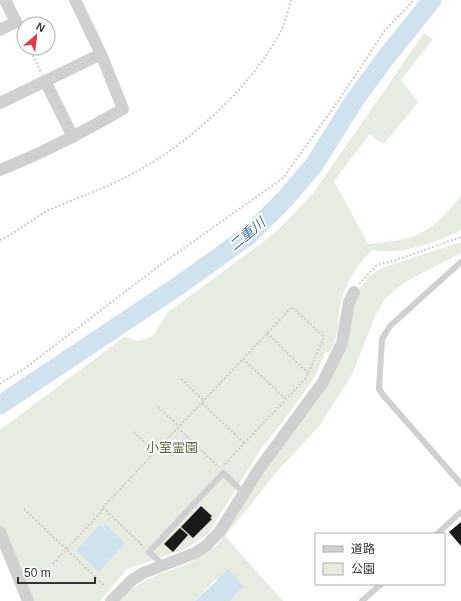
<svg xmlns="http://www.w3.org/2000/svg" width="461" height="601" font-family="Arial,'Noto Sans JP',sans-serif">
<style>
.green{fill:#e6ecdf}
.water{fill:#cfe2ee}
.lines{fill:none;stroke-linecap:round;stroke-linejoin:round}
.river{stroke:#cfe2ee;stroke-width:19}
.building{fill:#1a1a1a}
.path{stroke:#cdcdcd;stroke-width:2;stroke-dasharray:2 2;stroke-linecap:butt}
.lane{stroke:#d0d0d0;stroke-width:6}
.street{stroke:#d0d0d0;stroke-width:12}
.labels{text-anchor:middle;stroke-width:4;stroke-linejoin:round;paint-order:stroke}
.park-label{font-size:13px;fill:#56703f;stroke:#fff}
.water-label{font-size:14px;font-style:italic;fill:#3f7597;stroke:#fff}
</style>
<rect width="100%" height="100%" fill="#fff"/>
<g class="green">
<path d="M 424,33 L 433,39 L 401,80 L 418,102 L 384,144 L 369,135 L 334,181 L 368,244 C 419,239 428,235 461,196 L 461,230 C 435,243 402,255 373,250 C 356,264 342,290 339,311 C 338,327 338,338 329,353 L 326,351 L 315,377 L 281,424 L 261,449 L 208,534 L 185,549 L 127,569 L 100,601 L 31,601 L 0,526 L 0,430 L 124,337 L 139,341 L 153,336 L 168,312 L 259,245 L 279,229 L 314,192 Z"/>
<path d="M 461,242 L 461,253 L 405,282 L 385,299 L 375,316 L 353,373 L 320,425 L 281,467 L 225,536 L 283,601 L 230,601 L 244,586 L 215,580 L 195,601 L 118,601 C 149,568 190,572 219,543 L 257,479 L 313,402 L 357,292 L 368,277 L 382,268 Z"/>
</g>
<g class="water">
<polygon points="105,524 125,543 99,572 76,551 99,525 102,527"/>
<polygon points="229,569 239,583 244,586 230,601 195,601"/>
</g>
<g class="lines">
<polyline class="river" points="0,405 181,284 248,236 285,199 314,165 354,101 384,60 432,0"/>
</g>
<g class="building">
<polygon points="201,506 212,516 210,518 212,519 193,538 181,527"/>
<polygon points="461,522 461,546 449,532"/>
<polygon points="180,528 188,535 173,552 164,544"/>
</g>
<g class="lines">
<g class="path">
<polyline points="20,30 24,38"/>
<polyline points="29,48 41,72"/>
<path d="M 0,240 C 18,232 32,219 49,210 C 76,198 104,189 130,175 C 187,146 253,86 282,29 C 286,20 288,9 291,0"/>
<polyline points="359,284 377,265 396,260 461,237"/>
<polyline points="267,333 308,373"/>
<polyline points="243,359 286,399"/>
<polyline points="181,379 203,400"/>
<polyline points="0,384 25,368 163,263 283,178 339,100 385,30 414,0"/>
<polyline points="202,403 244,443"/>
<polyline points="158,407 179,426"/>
<polyline points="178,428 219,467"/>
<polyline points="134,432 155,452"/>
<polyline points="103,508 144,547"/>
<polyline points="24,509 104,585"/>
<polyline points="53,564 101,512 104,506 292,307 324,337 306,378 223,466"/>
</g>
<g class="lane">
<polyline points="461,262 390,326 382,339 379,389 383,395 461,484"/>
<polyline points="437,534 461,512"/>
<polyline points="163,565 149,552 223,473 243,492"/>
<polyline points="362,601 381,584"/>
</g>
<g class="street">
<polyline points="0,30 16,22 5,0"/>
<polyline points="45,81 73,137"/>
<polyline points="0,103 101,54"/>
<path d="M 0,170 C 43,153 83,132 123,109 L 101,54 L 75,0"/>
<polyline points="0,532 28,601"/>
<polyline points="111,601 132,580 143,573 195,553 206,546 220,531 259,469 323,382 342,343 349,302 354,292"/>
</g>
</g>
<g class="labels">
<g class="park-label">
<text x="172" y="452">小室霊園</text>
</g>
<g class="water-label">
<text transform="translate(247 234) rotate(-40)" y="5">二重川</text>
</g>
</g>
<rect x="315" y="533" width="130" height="52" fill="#ffffff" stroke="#adadad"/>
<rect x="323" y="546" width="20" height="6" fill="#d0d0d0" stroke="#adadad"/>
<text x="351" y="553" font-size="12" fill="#333333">道路</text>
<rect x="323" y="563" width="20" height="12" fill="#e6ecdf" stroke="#adadad"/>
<text x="351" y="573" font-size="12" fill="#333333">公園</text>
<g transform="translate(36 36) rotate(28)"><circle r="19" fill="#ffffff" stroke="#adadad"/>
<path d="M0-3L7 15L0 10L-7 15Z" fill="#e63946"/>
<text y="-6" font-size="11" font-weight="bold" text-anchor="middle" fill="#333333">N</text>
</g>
<path d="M18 577v6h77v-6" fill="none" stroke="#333333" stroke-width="2"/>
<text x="24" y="577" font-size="12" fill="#333333" stroke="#ffffff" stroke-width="3" paint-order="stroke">50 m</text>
</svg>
